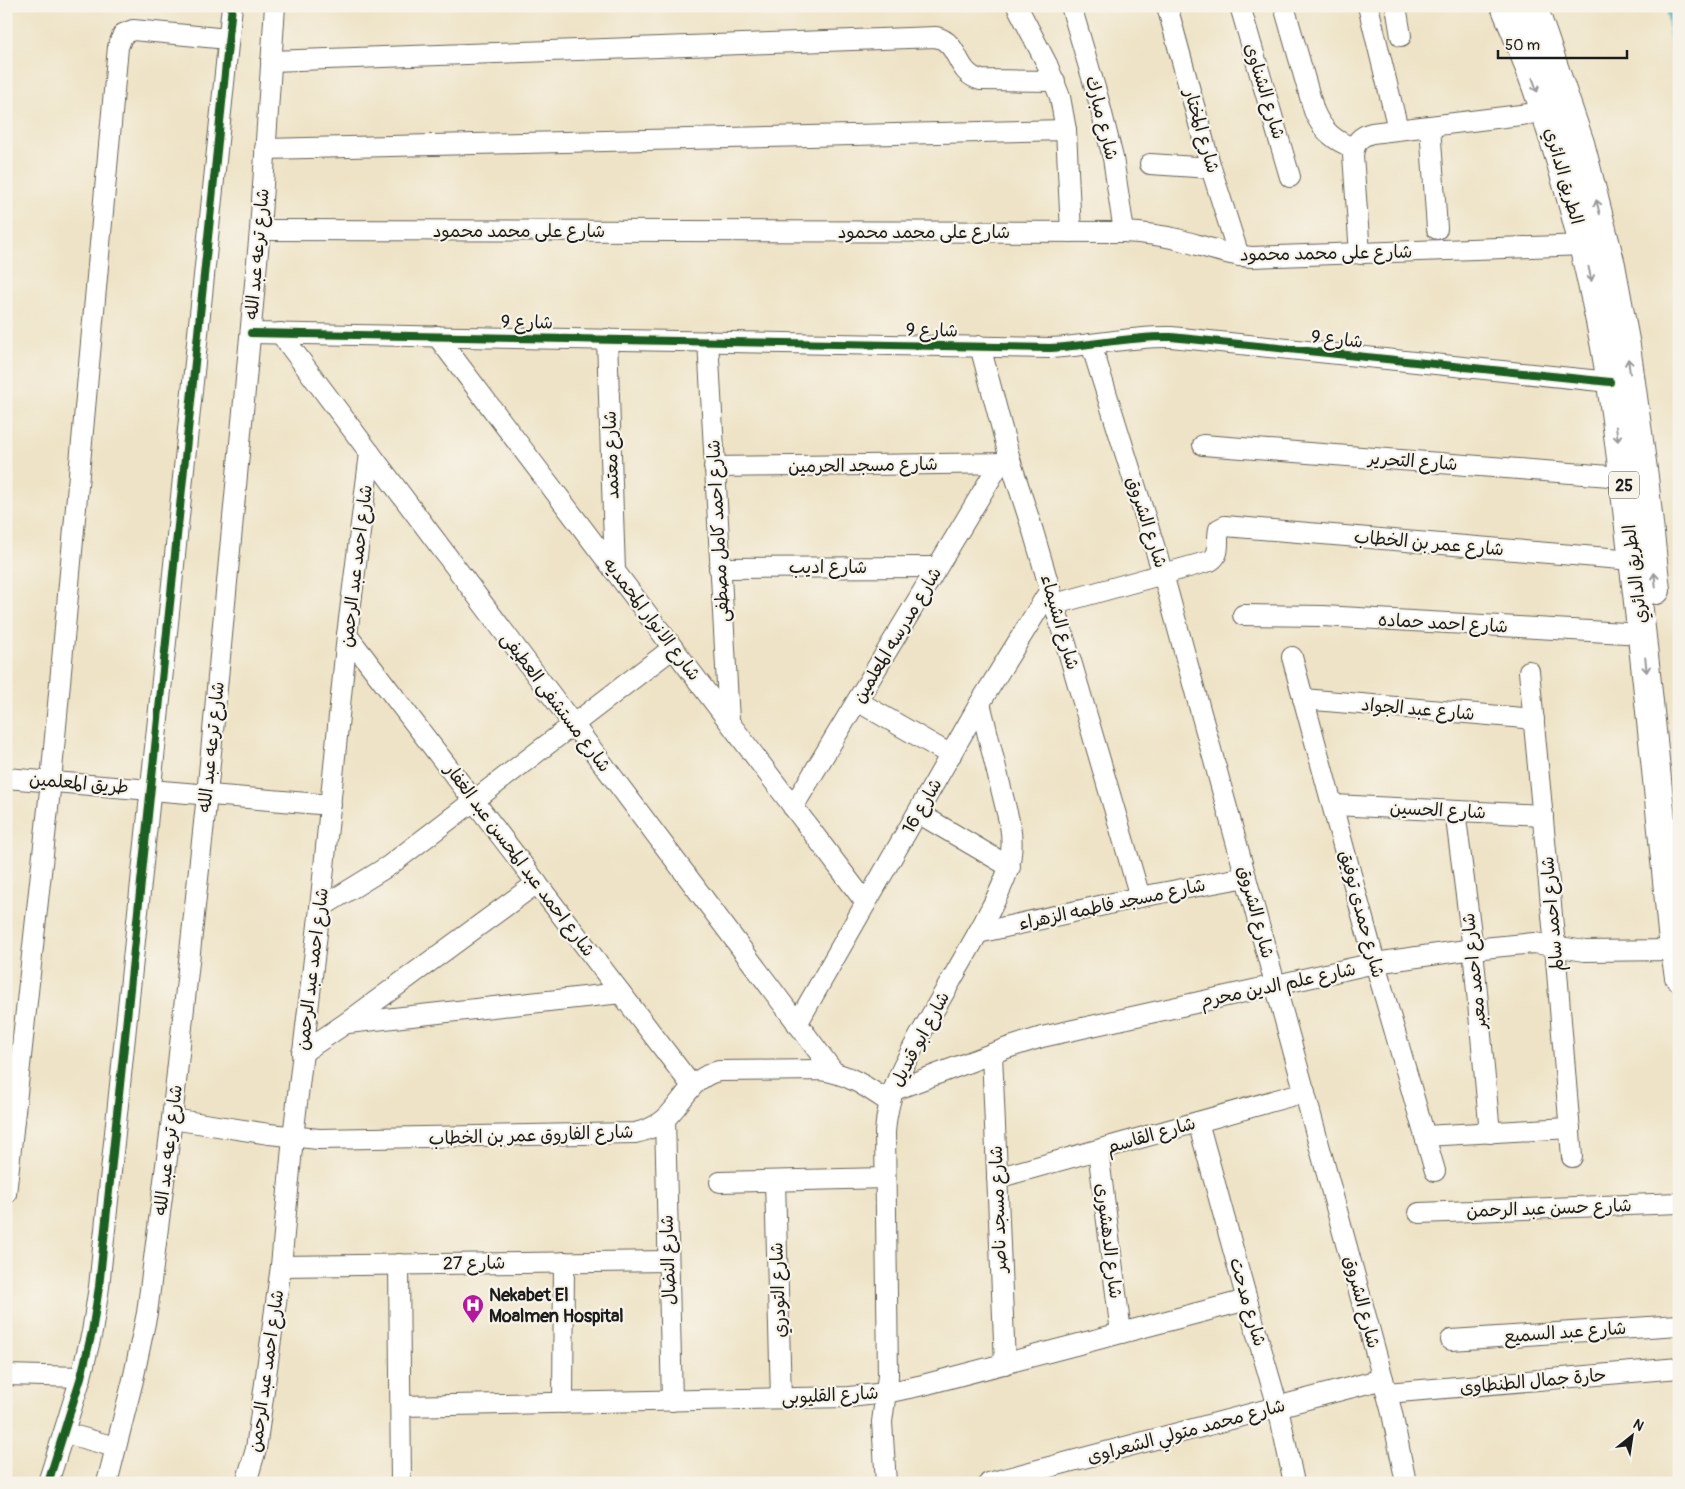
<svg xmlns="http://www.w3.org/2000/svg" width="1685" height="1489" font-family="Pangolin,'Playpen Sans Arabic',sans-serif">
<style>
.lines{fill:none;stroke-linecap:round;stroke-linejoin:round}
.canal{stroke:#3fabbd;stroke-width:18}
.minor-casing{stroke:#666258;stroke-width:22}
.trunk-casing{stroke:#666258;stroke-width:30}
.minor{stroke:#fff;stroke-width:20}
.trunk{stroke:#fff;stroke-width:28}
.cycleway-casing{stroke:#f7f3e8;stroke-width:11}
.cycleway{stroke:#1b5e20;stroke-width:8}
.oneway{stroke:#999}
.labels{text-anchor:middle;stroke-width:4.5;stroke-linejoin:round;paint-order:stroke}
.shield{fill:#f7f3e8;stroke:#5e5c59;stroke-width:1}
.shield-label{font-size:16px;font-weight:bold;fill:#1c1c1c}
.street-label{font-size:18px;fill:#1c1c1c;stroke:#f7f3e8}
.poi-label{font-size:18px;font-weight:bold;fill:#1c1c1c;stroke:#f7f3e8;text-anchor:start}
</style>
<rect width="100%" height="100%" fill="#f7f3e8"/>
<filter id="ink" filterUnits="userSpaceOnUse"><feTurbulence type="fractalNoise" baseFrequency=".02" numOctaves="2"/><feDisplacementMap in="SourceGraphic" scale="10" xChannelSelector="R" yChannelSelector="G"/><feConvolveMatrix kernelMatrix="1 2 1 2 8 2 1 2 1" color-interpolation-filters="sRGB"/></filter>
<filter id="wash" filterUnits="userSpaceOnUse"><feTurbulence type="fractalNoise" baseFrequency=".0096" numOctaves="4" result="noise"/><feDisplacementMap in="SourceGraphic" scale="20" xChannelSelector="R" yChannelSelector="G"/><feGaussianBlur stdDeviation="1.12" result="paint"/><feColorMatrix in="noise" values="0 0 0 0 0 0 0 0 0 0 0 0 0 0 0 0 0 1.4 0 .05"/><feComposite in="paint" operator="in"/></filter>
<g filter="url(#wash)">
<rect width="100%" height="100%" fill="#eee3c6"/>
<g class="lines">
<polyline class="canal" points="1675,6 1679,46"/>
</g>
</g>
<g filter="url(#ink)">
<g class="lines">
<g class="minor-casing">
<g id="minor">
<polyline points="1017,6 1047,64 1060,97 1066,130 1071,232"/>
<polyline points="1071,6 1098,98 1113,158 1124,232"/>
<polyline points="1167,6 1211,168 1239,256"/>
<polyline points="1240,6 1290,177"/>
<path d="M 1284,6 L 1314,111 C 1322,130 1334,141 1354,148"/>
<polyline points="1368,6 1398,129"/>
<polyline points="1396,6 1401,36"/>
<path d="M 271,61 L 936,37 C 961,43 954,73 981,80 L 1055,81"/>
<polyline points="1430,126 1437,229"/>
<polyline points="265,149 1066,130"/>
<polyline points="1150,164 1211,168"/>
<path d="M 260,230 L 1124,232 C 1142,233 1160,235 1177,239 C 1203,246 1226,255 1252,257 L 1584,245"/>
<path d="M 1360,254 L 1353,155 C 1355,142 1360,136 1372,133 L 1545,112"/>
<path d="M 251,333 L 1050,348 C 1091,346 1129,336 1171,337 L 1610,382"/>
<polyline points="280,333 833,1071"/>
<polyline points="437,336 866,903"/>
<polyline points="607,339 615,571"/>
<polyline points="708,341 729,721"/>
<polyline points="1091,344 1163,574 1383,1379 1392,1413 1406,1483"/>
<polyline points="980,346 1011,463 1033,531 1140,897"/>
<polyline points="1203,445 1623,477"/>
<polyline points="714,467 1011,463"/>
<polyline points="719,568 937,567"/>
<path d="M 1055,604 L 1210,561 C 1222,554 1216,542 1219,529 L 1225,526 L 1633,560"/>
<polyline points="1243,615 1323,616 1643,634"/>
<polyline points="347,635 692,1086"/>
<polyline points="1292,657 1375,963 1435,1171"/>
<polyline points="1529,671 1555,947 1572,1157"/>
<polyline points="1303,699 1534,719"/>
<polyline points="857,701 951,755"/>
<polyline points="6,778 331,805"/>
<polyline points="1333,805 1543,815"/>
<polyline points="793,807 1000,463"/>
<polyline points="1455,811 1473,949 1490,1133"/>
<polyline points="918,813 1010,867"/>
<polyline points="320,908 390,865 673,648"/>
<polyline points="978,933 1140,897 1246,877"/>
<polyline points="348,1023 621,993"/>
<polyline points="797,1024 980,703 1050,590"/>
<polyline points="302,1053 346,1023 537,883"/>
<polyline points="992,1054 1005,1364"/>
<polyline points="892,1091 1007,1048 1042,1037 1375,963 1473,949 1534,943 1585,951 1675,950"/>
<path d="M 172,1119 L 269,1134 L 319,1139 L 635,1133 C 645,1131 655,1127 664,1120 C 683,1103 691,1077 719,1071 L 820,1070 C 847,1073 867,1087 889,1102"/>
<polyline points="665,1119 672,1401"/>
<polyline points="1198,1122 1247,1300 1278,1407 1294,1483"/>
<polyline points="1425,1136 1570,1128"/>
<polyline points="1098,1150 1121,1333"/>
<polyline points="997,1178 1305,1092"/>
<polyline points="775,1181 781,1398"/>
<polyline points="720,1182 885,1178"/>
<polyline points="6,1194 51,781 118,47 123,34 133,30 228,39"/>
<polyline points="1419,1213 1679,1203"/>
<polyline points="399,1264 401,1483"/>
<polyline points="281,1266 668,1261"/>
<polyline points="1451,1340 1679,1325"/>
<polyline points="6,1375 81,1377"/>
<polyline points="1387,1393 1679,1368"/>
<polyline points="563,1403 564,1262"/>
<polyline points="401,1406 849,1397 886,1393 923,1385 1247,1300"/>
<polyline points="65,1433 115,1447"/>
<polyline points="48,1483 81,1377 92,1332 99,1287 232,6"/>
<polyline points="107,1483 133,1380 147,1313 172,1119 207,795 260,230 275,6"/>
<polyline points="246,1483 256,1449 281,1266 293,1137 320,908 347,635 370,453"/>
<path d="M 886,1483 L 882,1422 L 888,1376 L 885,1132 C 888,1087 908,1057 929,1019 C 947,987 966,955 984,922 C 1001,888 1017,865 1010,825 L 980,703"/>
<polyline points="989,1483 1383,1379"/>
</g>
</g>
<g class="trunk-casing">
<g id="trunk">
<path d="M 1505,6 C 1552,116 1583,231 1605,347 C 1616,409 1623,473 1630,536 C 1647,668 1659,800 1672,932 L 1679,977"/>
<polyline points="1533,6 1580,143 1611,265 1626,346 1644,477 1656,590"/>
</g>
</g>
<use href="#minor" class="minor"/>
<use href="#trunk" class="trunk"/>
<g class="cycleway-casing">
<g id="cycleway">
<path d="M 251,333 L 1050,348 C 1091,346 1129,336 1171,337 L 1610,382"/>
<polyline points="48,1483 81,1377 92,1332 99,1287 232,6"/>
</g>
</g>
<use href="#cycleway" class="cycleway"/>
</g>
<defs><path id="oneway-shaft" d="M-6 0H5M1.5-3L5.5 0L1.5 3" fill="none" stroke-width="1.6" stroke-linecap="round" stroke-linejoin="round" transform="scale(1.25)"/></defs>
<g class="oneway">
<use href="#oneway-shaft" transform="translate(1535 85) rotate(70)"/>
<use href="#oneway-shaft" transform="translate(1598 207) rotate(-104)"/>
<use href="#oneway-shaft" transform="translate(1590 274) rotate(78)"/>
<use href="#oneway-shaft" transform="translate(1629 366) rotate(-98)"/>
<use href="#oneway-shaft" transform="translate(1617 434) rotate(82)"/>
<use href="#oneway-shaft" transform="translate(1655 580) rotate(-96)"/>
<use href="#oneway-shaft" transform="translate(1646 665) rotate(84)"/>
</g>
</g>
<defs>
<g id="hospital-pin" transform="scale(1.125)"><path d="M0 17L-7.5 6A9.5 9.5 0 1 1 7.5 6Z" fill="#b5179e" stroke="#f7f3e8"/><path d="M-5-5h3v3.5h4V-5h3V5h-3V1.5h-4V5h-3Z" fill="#fff"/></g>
</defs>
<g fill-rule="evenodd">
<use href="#hospital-pin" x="473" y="1305"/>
</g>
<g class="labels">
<rect class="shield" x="1609" y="471.5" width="30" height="27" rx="4"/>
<g class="shield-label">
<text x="1624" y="491">25</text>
</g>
<g class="street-label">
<text transform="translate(1265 91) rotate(73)" y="6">شارع الشناوى</text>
<text transform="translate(1102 118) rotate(76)" y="6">شارع مبارك</text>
<text transform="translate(1202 131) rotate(74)" y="6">شارع المختار</text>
<text transform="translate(1564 176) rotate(74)" y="6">الطريق الدائري</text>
<text x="519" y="237">شارع على محمد محمود</text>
<text x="924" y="238">شارع على محمد محمود</text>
<text transform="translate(1326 253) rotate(-1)" y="6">شارع على محمد محمود</text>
<text transform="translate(257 254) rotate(-85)" y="6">شارع ترعه عبد الله</text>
<text transform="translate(527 322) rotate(1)" y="6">شارع 9</text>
<text transform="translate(932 330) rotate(1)" y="6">شارع 9</text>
<text transform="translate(1337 339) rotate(6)" y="6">شارع 9</text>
<text transform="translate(611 455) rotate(-92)" y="6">شارع معتمد</text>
<text transform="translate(1413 461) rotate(4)" y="6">شارع التحرير</text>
<text transform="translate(863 465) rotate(-1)" y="6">شارع مسجد الحرمين</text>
<text transform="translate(1147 522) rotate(72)" y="6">شارع الشروق</text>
<text transform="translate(718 531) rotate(-93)" y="6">شارع احمد كامل مصطفى</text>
<text transform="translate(1429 543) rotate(5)" y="6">شارع عمر بن الخطاب</text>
<text transform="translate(356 566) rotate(-83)" y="6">شارع احمد عبد الرحمن</text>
<text x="828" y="573">شارع اديب</text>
<text transform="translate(1635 574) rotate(-97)" y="6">الطريق الدائري</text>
<text transform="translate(652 619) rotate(53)" y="6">شارع الانوار المحمديه</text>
<text transform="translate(1060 622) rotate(74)" y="6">شارع الشيماء</text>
<text transform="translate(1443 623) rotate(3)" y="6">شارع احمد حماده</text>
<text transform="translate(897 635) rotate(-59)" y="6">شارع مدرسه المعلمين</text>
<text transform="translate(556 702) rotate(53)" y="6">شارع مستشفى العطيفى</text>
<text transform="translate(1418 709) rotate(5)" y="6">شارع عبد الجواد</text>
<text transform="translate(211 747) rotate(-84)" y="6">شارع ترعه عبد الله</text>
<text transform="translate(79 783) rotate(5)" y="6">طريق المعلمين</text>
<text transform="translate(922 806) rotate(-60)" y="6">شارع 16</text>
<text transform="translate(1438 810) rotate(3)" y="6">شارع الحسين</text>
<text transform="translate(520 860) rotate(53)" y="6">شارع احمد عبد المحسن عبد الغفار</text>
<text transform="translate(1112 904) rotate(-12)" y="6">شارع مسجد فاطمه الزهراء</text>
<text transform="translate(1256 912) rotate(75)" y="6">شارع الشروق</text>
<text transform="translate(1362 914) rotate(75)" y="6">شارع حمدى توفيق</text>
<text transform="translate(1552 914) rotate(-95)" y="6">شارع احمد سالم</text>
<text transform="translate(312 969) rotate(-83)" y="6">شارع احمد عبد الرحمن</text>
<text transform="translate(1474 971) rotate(-96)" y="6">شارع احمد معبر</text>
<text transform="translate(1278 985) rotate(-12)" y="6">شارع علم الدين محرم</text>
<text transform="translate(920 1039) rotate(-62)" y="6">شارع ابو قنديل</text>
<text transform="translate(531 1135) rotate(-2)" y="6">شارع الفاروق عمر بن الخطاب</text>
<text transform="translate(1151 1135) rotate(-16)" y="6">شارع القاسم</text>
<text transform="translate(168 1150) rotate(-83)" y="6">شارع ترعه عبد الله</text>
<text transform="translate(1549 1208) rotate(-2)" y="6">شارع حسن عبد الرحمن</text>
<text transform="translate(998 1209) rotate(-92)" y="6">شارع مسجد ناصر</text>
<text transform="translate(1109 1241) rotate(83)" y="6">شارع الدهشورى</text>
<text transform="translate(668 1260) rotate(-92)" y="6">شارع النضال</text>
<text transform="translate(474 1263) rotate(-1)" y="6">شارع 27</text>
<text transform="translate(778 1290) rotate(-92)" y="6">شارع التودري</text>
<text transform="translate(1248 1302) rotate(74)" y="6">شارع مدحت</text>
<text transform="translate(1362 1302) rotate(75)" y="6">شارع الشروق</text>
<text transform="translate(1565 1332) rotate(-4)" y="6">شارع عبد السميع</text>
<text transform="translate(266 1371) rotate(-82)" y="6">شارع احمد عبد الرحمن</text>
<text transform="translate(1533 1381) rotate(-5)" y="6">حارة جمال الطنطاوى</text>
<text transform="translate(830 1395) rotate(-3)" y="6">شارع القليوبى</text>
<text transform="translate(1186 1431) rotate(-15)" y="6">شارع محمد متولي الشعراوى</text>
</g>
<g class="poi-label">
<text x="489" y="1301">Nekabet El<tspan x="489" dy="21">Moalmen Hospital</tspan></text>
</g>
</g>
<rect width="1685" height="1489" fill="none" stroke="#f7f3e8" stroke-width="25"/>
<g transform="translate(1632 1436) rotate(30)" stroke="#f7f3e8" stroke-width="4" paint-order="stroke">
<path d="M0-4L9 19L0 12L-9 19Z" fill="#1c1c1c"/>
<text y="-8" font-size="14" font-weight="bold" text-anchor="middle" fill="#1c1c1c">N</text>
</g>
<path d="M1498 50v8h129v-8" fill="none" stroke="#1c1c1c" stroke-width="2.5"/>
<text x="1505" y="50" font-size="15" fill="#1c1c1c" stroke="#f7f3e8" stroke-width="4" paint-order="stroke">50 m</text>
</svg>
